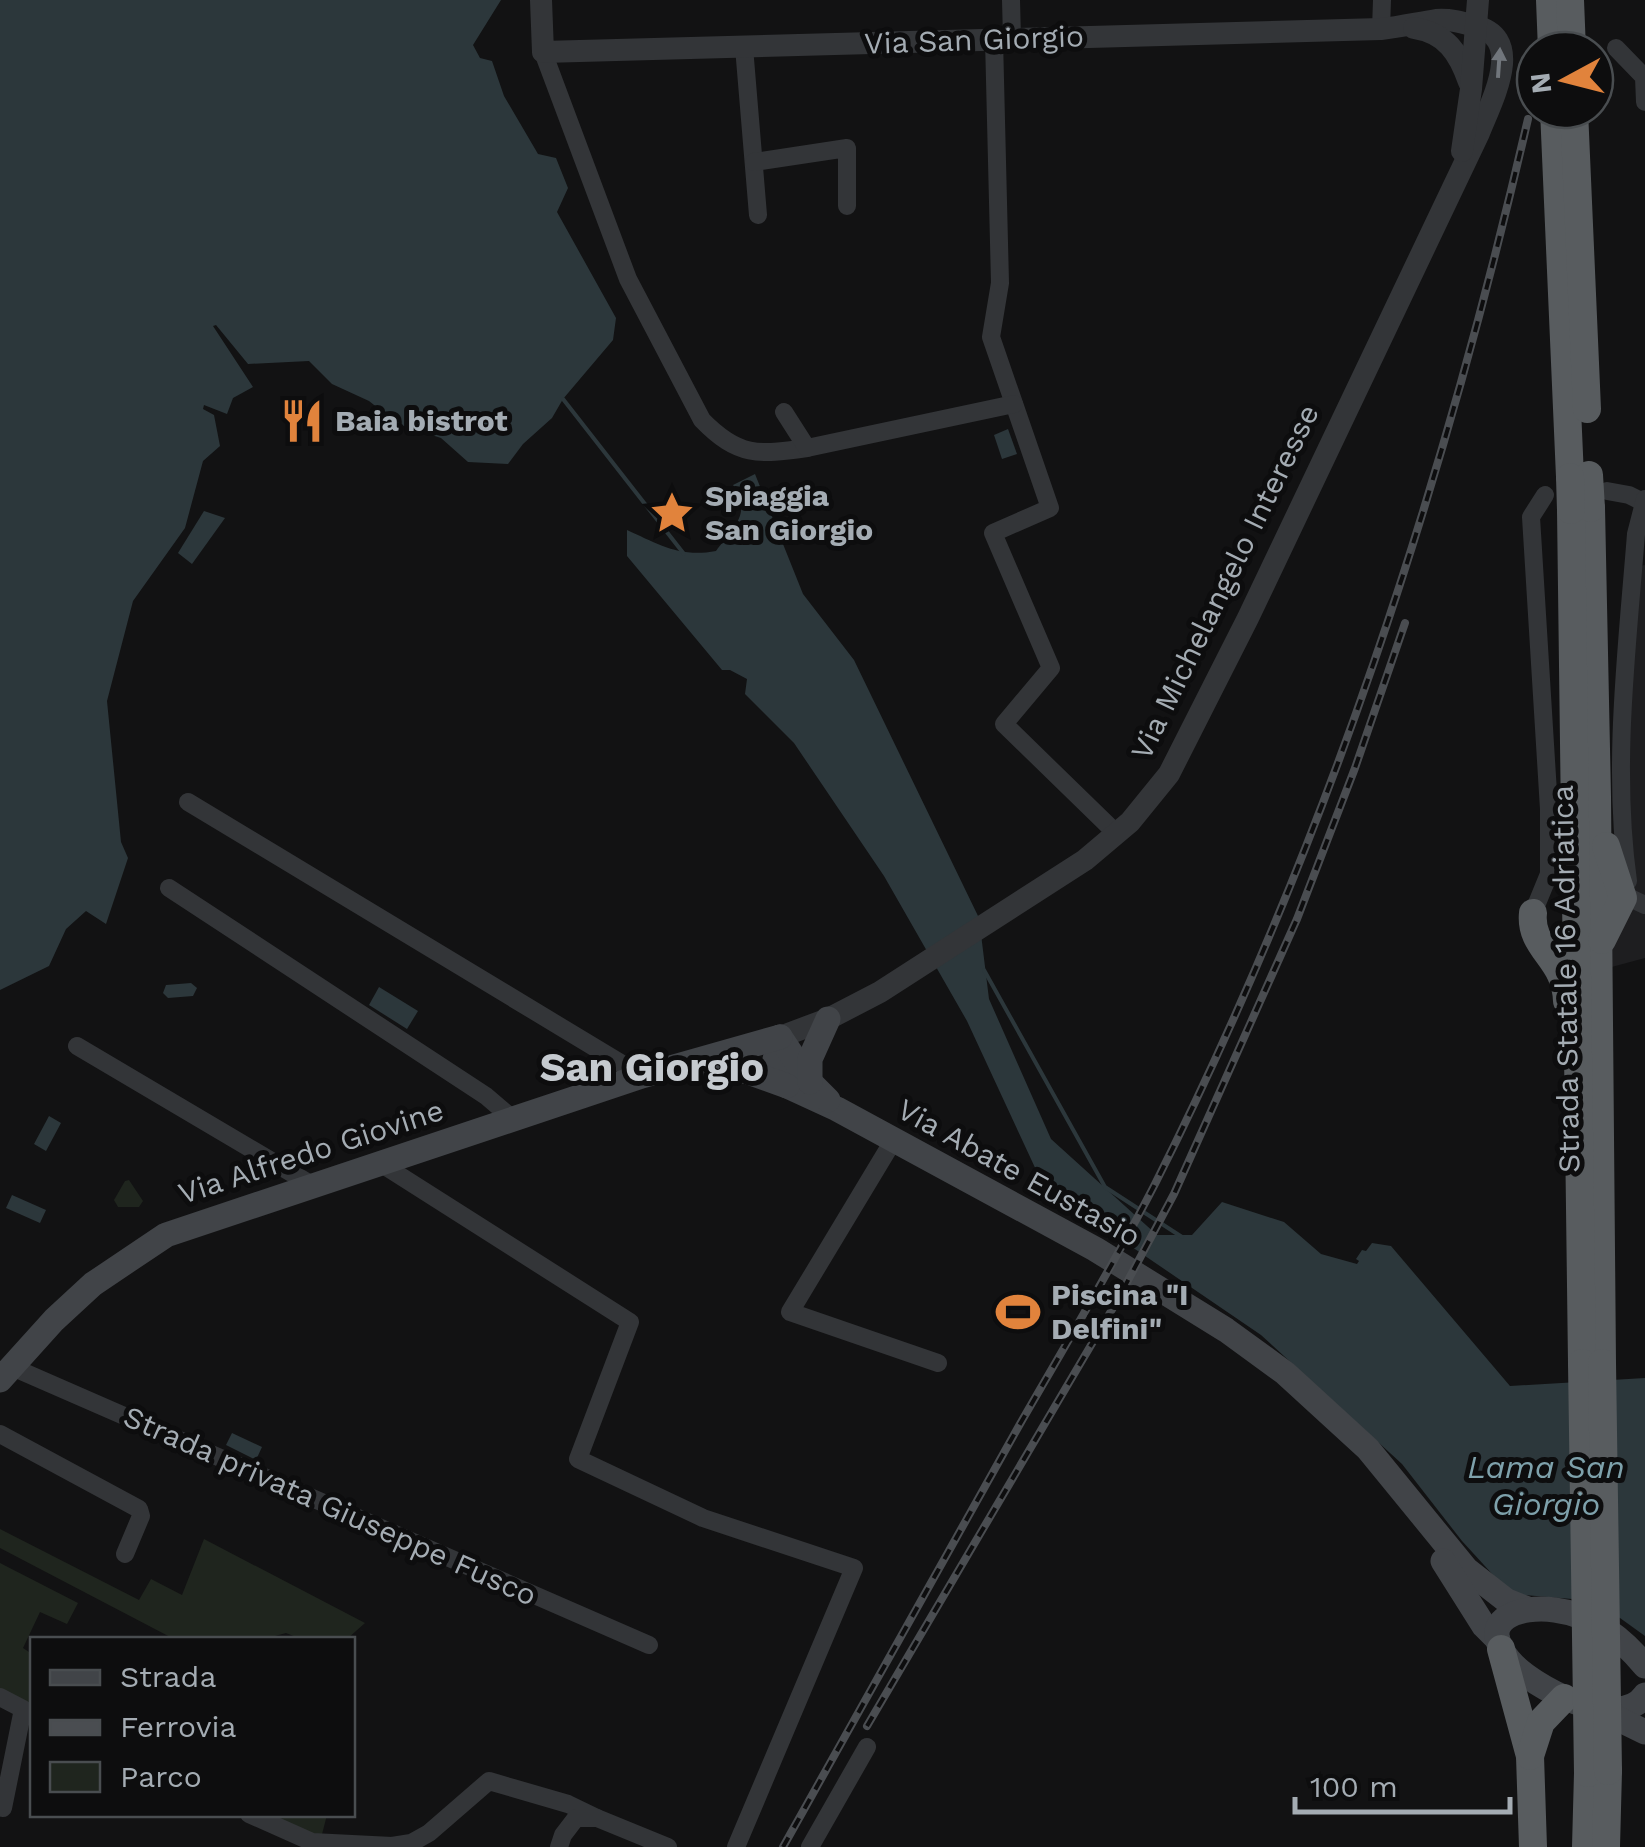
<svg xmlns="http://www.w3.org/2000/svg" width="1645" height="1847" font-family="'Work Sans',sans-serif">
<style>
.built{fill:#1e1e20}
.green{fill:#1f251e}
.water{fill:#2c373b}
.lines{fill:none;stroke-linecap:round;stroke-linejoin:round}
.stream{stroke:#2c373b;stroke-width:4}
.minor{stroke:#333538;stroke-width:18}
.tertiary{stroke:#333538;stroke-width:22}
.secondary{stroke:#414448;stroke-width:25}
.trunk{stroke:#585c5f;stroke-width:28}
.rail-casing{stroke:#4a4d51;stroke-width:8}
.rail{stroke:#0d0d0e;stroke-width:4;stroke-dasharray:11;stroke-linecap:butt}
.trunk-bridge{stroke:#585c5f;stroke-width:28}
.oneway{fill:#71767c}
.labels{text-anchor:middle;stroke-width:10;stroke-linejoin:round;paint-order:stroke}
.street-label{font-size:30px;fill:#a4acb3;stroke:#0d0d0e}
.poi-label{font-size:30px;font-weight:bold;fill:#a4acb3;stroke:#0d0d0e;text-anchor:start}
.water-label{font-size:32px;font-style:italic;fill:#7ea1ab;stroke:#0d0d0e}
.district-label{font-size:40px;font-weight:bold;fill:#c5cacf;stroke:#0d0d0e}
</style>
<rect width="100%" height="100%" fill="#121213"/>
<polygon class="built" points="1645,565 1645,958 1608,968 1629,568"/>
<g class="green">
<polygon points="129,1180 143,1201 139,1207 118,1207 114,1200 125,1181"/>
<polygon points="0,1529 139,1600 151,1579 182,1595 204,1539 365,1623 347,1639 301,1639 286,1633 264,1639 174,1639 0,1548"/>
<polygon points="0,1563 78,1603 67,1624 40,1612 23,1648 32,1654 32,1707 0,1692"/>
<polygon points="270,1815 327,1815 321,1838"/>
</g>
<g class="water">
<polygon points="0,0 501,0 473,45 480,58 492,61 504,96 538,154 556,158 568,188 557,212 616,318 613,340 563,399 552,418 523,444 508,464 468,462 441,438 398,424 369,401 332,384 309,361 248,364 216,325 213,326 253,387 233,398 227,414 204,405 203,409 214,415 220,446 203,461 185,528 133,601 107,701 121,842 128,858 106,924 86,911 66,929 49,966 0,990"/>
<polygon points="1008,429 1017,454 1002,459 994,435"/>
<path d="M 755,474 L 803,594 L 854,660 L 979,918 L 989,999 L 1051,1139 L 1157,1235 L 1192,1235 L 1222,1202 L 1284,1222 L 1321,1254 L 1357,1264 L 1359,1261 L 1356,1259 L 1362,1250 L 1366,1251 L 1372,1243 L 1391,1246 L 1510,1386 L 1645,1378 L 1645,1636 L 1620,1618 L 1572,1599 L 1524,1595 L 1505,1588 L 1462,1541 L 1402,1464 L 1261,1335 L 1044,1187 L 967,1021 L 884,876 L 794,743 L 745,694 L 747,679 L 730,670 L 722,670 L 627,556 L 627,530 C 658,544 680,558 716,551 C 733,528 753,513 733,485 Z"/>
<polygon points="204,511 225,518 192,564 178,553"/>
<polygon points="191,983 197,988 193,996 168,998 163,993 166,985"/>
<polygon points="379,987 418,1011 407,1029 369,1005"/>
<polygon points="49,1116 61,1123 46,1151 34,1144"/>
<polygon points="12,1195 46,1210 40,1223 6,1208"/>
<polygon points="232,1433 262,1447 256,1460 226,1445"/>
</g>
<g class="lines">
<g class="stream">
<polyline points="563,399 684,554"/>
<polyline points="984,970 1105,1187 1182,1237"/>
</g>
<g class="minor">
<polyline points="1011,0 1012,38"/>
<polyline points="1381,29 1382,0"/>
<polyline points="994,39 1000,283 991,337 1050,508 993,533 1051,668 1004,724 1117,834"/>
<polyline points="744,47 758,215"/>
<polyline points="1616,48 1644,77 1645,102"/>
<path d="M 543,52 L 628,279 L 702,420 C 738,457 758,455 807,448"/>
<polyline points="754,162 847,148 847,206"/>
<polyline points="784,412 807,448 1014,404"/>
<polyline points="1607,491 1629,495 1643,502"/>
<polyline points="188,802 642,1076"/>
<path d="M 1628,881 C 1612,768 1627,649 1636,534 L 1645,499"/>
<polyline points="169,888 486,1096 514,1120"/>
<polyline points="1630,898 1645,905"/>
<polyline points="1533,913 1549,874 1549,809 1531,517 1545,495"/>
<polyline points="77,1046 312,1185"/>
<polyline points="893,1141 790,1312 938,1363"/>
<polyline points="380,1163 630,1322 578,1459 703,1518 854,1568 736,1847"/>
<polyline points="12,1367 649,1645"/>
<polyline points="0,1434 139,1509 141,1516 125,1554"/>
<polyline points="0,1697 23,1709 3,1808"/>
<polyline points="249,1814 312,1842 392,1846 411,1843 429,1833 489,1781 568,1804 597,1818"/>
<polyline points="559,1847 563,1835 576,1818 597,1818 668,1847"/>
<polyline points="810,1847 867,1747"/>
</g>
<g class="tertiary">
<path d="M 541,0 L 543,52 L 1381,29 C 1400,27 1417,23 1436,20 C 1450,19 1461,22 1475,26 C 1526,38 1492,100 1479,133 L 1248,618 L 1169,774 L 1130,822 L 1085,860 L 880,992 L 828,1019 L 780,1037"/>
<path d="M 1414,28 C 1446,33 1459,53 1469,82"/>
<polyline points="1462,151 1471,89 1478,0"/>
</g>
<g class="secondary">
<polyline points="780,1037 774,1064 787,1086 837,1109 1095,1249 1226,1330 1285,1373 1368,1449 1466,1569 1507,1601 1525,1608"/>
<polyline points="780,1037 810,1082 828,1100"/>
<polyline points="698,1063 748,1072 787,1086"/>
<polyline points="810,1082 810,1059 828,1019"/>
<polyline points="0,1380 54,1320 93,1284 166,1235 642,1076 780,1037"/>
<polyline points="1443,1561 1484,1626 1498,1640"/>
<path d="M 1645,1666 C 1622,1638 1592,1615 1555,1610 C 1520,1605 1475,1619 1509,1660 C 1531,1687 1619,1733 1645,1695"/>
<polyline points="1602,1711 1645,1732"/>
</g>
<g class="trunk">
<polyline points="1550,0 1552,50"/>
<polyline points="1570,0 1572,50"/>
<polyline points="1554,110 1570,477"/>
<polyline points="1574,110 1587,409"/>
<polyline points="1591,508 1597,797 1602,1363"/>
<polyline points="1571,510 1582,1363"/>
<path d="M 1533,913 C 1529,949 1566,958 1567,1001"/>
<polyline points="1602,940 1623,898 1606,846"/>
<polyline points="1501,1649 1530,1756 1533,1847"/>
<polyline points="1530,1756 1541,1722 1564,1698"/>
<polyline points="1586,1847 1588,1773"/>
<polyline points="1606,1847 1608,1771"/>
</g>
<g class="rail-casing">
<g id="rail">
<polyline points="867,1726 1117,1301 1174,1194 1297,919 1355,768 1405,623"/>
<path d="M 783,1847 C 862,1706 941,1565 1020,1424 C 1066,1344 1113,1266 1155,1184 C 1326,845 1443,488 1528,119"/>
</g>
</g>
<use href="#rail" class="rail"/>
<g class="trunk-bridge">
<polyline points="1589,475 1591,508"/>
<polyline points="1570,477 1571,510"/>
<polyline points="1582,1363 1588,1773"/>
<polyline points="1602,1363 1608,1771"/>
</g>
</g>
<defs><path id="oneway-solid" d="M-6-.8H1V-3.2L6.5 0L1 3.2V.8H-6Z" transform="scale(2.5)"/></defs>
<use class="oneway" href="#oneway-solid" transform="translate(1499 63) rotate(-86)"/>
<defs>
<g id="restaurant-bare" transform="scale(3.45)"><path d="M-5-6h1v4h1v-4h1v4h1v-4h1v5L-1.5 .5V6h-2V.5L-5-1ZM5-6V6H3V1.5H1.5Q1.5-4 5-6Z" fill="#e1833c" stroke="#0d0d0e" stroke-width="2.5" paint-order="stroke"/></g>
<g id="sight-bare" transform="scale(3.45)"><path d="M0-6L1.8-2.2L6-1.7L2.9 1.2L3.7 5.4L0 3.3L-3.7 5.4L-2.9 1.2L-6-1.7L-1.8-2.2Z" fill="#e1833c" stroke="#0d0d0e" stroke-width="2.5" paint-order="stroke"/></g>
<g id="stadium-bare" transform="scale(3.45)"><path d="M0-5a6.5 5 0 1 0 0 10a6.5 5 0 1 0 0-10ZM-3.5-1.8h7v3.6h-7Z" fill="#e1833c" stroke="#0d0d0e" stroke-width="2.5" paint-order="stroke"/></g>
</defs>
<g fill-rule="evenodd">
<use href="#restaurant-bare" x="302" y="421"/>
<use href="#sight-bare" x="672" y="513"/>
<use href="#stadium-bare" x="1018" y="1312"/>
</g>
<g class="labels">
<g class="street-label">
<text transform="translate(974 40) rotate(-2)" y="10">Via San Giorgio</text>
<text transform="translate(1225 582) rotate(-64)" y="10">Via Michelangelo Interesse</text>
<text transform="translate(1566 979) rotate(-91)" y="10">Strada Statale 16 Adriatica</text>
<text transform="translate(311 1152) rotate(-18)" y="10">Via Alfredo Giovine</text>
<text transform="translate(1019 1173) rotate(29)" y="10">Via Abate Eustasio</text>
<text transform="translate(330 1506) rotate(24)" y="10">Strada privata Giuseppe Fusco</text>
</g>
<g class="poi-label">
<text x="335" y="431">Baia bistrot</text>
<text x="705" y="506">Spiaggia<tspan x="705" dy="34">San Giorgio</tspan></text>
<text x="1051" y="1305">Piscina "I<tspan x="1051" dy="34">Delfini"</tspan></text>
</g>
<g class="water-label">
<text x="1546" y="1478">Lama San<tspan x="1546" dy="37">Giorgio</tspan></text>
</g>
<g class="district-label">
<text x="652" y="1081">San Giorgio</text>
</g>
</g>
<rect x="30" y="1637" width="325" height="180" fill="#0d0d0e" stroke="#494d50" stroke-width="2.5"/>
<rect x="50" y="1670" width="50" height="15" fill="#414448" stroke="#494d50" stroke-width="2.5"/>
<text x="120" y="1687" font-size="30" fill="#a4acb3">Strada</text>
<rect x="50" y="1720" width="50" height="15" fill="#4a4d51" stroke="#494d50" stroke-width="2.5"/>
<text x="120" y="1737" font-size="30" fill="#a4acb3">Ferrovia</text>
<rect x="50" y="1762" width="50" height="30" fill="#1f251e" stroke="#494d50" stroke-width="2.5"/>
<text x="120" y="1787" font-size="30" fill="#a4acb3">Parco</text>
<g transform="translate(1565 80) rotate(263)"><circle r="48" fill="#0d0d0e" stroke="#494d50" stroke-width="2.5"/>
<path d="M0-8L18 38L0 25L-18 38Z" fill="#e1833c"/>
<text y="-15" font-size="28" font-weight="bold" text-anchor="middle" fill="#a4acb3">N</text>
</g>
<path d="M1295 1797v15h215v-15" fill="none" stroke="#a4acb3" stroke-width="5"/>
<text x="1310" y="1797" font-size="30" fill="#a4acb3" stroke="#0d0d0e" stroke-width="8" paint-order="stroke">100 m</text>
</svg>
